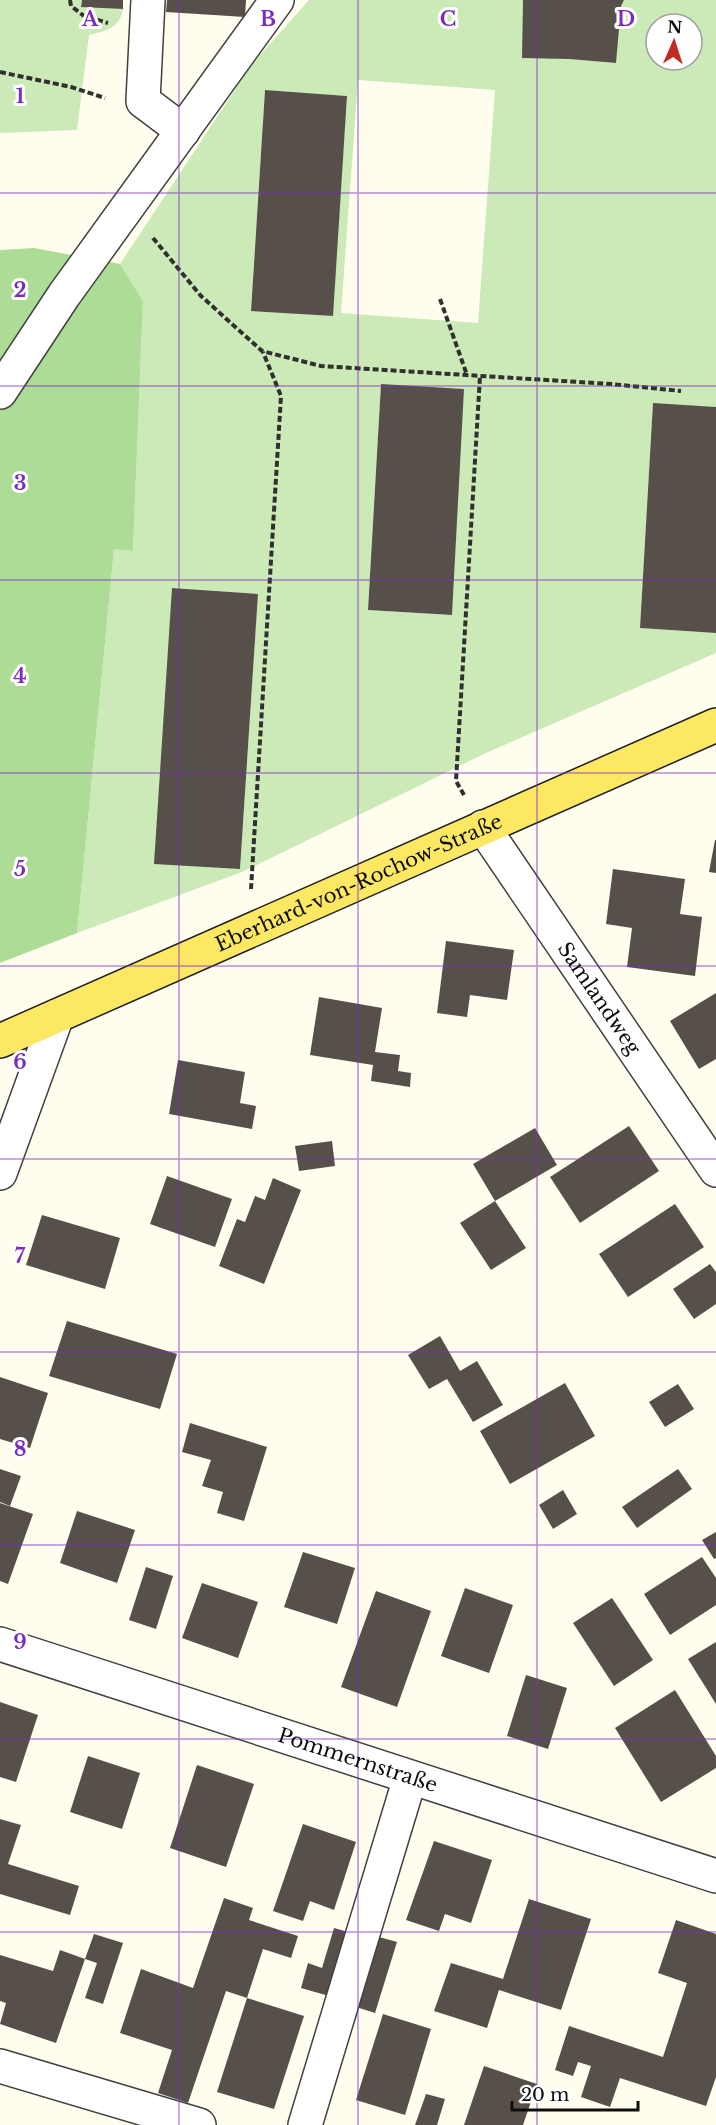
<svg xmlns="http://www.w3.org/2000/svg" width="716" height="2125" font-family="'Libre Baskerville',serif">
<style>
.green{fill:#cceab7;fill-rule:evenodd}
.forest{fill:#addc96}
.building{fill:#57504a}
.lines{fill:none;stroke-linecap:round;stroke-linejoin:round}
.minor-casing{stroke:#414141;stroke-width:36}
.major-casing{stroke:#1f1f1f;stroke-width:36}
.path{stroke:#303030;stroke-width:4;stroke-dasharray:6 3;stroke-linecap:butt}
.minor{stroke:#fff;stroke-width:33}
.major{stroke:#fce862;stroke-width:33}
.grid{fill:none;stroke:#7b2cbf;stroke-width:1.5;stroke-opacity:0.55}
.labels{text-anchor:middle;stroke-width:6;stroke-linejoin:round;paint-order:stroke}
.street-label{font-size:20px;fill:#0e0e0e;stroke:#fff}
.grid-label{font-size:20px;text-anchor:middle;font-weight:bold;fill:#7b2cbf;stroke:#fff;stroke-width:6;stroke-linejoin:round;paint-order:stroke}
</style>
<rect width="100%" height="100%" fill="#fffeee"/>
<g class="green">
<path d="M 0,0 L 82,0 L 81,6 L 123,9 C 120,28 106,31 89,35 L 77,130 L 0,133 Z"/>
<path d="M 309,0 L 523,0 L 569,59 L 615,63 L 621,6 L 624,0 L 716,0 L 716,407 L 653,404 L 640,628 L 716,633 L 716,653 L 488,752 L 242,872 L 77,933 L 114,549 L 133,551 L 143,301 L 120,264 L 252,64 ZM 656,24 L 692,24 L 692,60 L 656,60 ZM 358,80 L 495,90 L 478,323 L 341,313 ZM 265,90 L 347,96 L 332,316 L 251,310 ZM 381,385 L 463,389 L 452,615 L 368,610 ZM 173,588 L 258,594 L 240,869 Z"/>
</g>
<polygon class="forest" points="34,248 120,264 143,301 133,551 114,549 77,933 0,963 0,250"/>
<g class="building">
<polygon points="82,0 123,0 123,9 81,7"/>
<polygon points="167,0 246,0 245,17 166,12"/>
<polygon points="523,0 624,0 621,6 616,63 569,59 522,58"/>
<polygon points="265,90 347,96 333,316 251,311"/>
<polygon points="381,384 464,389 452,615 368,610"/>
<polygon points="653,403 716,407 716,633 640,628"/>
<polygon points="172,588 258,594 240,869 154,864"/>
<polygon points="715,840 716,840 716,873 709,872"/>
<polygon points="613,869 685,879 680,914 702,917 695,976 627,967 632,928 606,924"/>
<polygon points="446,941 514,950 507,1000 470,995 467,1017 437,1013"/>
<polygon points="716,993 716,1059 699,1069 670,1021"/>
<polygon points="319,997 382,1008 375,1052 400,1055 398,1071 411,1073 410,1087 371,1081 373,1065 310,1055"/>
<polygon points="178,1060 245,1072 240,1103 256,1106 252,1129 169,1114"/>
<polygon points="629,1126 659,1171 580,1223 550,1177"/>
<polygon points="535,1128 557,1165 495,1201 473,1164"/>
<polygon points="332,1141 335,1166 299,1171 295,1146"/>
<polygon points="167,1176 232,1199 215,1247 150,1224"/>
<polygon points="273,1178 301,1190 264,1284 219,1266 237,1219 245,1222 255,1196 265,1200"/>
<polygon points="495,1201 526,1248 491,1270 460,1223"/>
<polygon points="675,1204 704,1247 628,1297 599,1254"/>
<polygon points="42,1215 120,1238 105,1289 26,1265"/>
<polygon points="710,1264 716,1272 716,1304 694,1319 673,1289"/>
<polygon points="67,1321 177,1354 160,1409 49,1376"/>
<polygon points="440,1336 460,1371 477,1361 503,1405 473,1422 447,1379 429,1389 408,1355"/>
<polygon points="0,1377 48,1393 30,1448 0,1439"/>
<polygon points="565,1383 595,1436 510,1484 480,1431"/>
<polygon points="678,1384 694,1409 665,1427 649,1402"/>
<polygon points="190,1423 267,1447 244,1521 217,1513 223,1492 202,1486 211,1460 182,1452"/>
<polygon points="0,1469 21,1476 10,1506 0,1502"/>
<polygon points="678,1469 692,1489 637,1528 622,1507"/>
<polygon points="563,1490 577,1514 553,1529 539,1505"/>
<polygon points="0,1503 33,1514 8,1584 0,1581"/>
<polygon points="77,1511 135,1530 117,1583 60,1563"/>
<polygon points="716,1532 716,1558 714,1559 702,1540"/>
<polygon points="303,1552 355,1568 337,1624 284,1607"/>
<polygon points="702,1557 716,1578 716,1605 670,1635 644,1594"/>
<polygon points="146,1567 173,1576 156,1629 129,1620"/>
<polygon points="202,1583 258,1602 238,1658 182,1638"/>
<polygon points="465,1588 513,1605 489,1673 441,1656"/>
<polygon points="376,1591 431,1611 397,1707 341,1687"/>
<polygon points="612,1598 653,1660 614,1686 573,1623"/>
<polygon points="716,1642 716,1704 688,1659"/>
<polygon points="526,1675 567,1688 548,1749 507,1736"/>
<polygon points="675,1690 716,1756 716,1768 661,1802 615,1728"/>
<polygon points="0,1702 38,1715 16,1782 0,1777"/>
<polygon points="88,1756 140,1773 122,1829 70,1812"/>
<polygon points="197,1765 254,1784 226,1867 170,1848"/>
<polygon points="0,1819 21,1825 8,1864 79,1886 70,1915 0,1894"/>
<polygon points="303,1824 356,1842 334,1910 310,1901 303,1921 273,1911"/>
<polygon points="434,1841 492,1860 471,1923 445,1914 439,1931 406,1920"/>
<polygon points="224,1898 253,1908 249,1920 298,1936 291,1958 263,1949 247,1998 226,1991 188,2103 158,2093 172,2050 120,2033 141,1969 193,1988"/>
<polygon points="529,1899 591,1919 561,2010 499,1990 487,2028 434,2011 451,1963 503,1979"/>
<polygon points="676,1920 716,1934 716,2077 706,2106 620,2078 610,2107 581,2097 591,2066 578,2062 573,2076 555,2070 569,2026 663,2057 687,1983 658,1973"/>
<polygon points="334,1928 355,1934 336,1998 301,1988 308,1963 322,1968"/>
<polygon points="94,1934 123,1943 103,2004 85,1998 97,1963 85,1959"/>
<polygon points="372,1935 397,1942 375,2013 350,2005"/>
<polygon points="60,1950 85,1959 56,2043 0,2024 6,2003 0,2001 0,1955 53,1971"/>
<polygon points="247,1998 304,2016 274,2109 217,2092"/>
<polygon points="383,2014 431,2029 405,2115 356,2100"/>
<polygon points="484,2066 537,2084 523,2125 464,2125"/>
<polygon points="426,2094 445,2099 437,2125 415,2125"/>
</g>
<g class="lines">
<g class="minor-casing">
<g id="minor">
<polyline points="148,0 143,101 183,131"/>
<polyline points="0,392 64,295 277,0"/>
<path id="s1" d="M 483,827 L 716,1170"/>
<polyline points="0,1173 57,1016"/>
<path id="s2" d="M 0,1644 L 716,1876"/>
<polyline points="0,2066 199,2125"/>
<polyline points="305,2125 410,1778"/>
</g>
</g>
<g class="major-casing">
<g id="major">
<path id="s3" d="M 0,1041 L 716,725"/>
</g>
</g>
<g class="path">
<polyline points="70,0 71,6 84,16 108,23"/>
<polyline points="0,72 71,87 105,98"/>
<polyline points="153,238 201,296 262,351 321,366 611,384 681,391"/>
<polyline points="440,299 467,375"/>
<polyline points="464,795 456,781 480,376"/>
<polyline points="251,889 281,396 263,352"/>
</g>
<use href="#minor" class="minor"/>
<use href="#major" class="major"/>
</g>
<path class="grid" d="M 179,0 L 179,2125M 358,0 L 358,2125M 537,0 L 537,2125M 0,193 L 716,193M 0,386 L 716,386M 0,580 L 716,580M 0,773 L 716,773M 0,966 L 716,966M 0,1159 L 716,1159M 0,1352 L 716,1352M 0,1545 L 716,1545M 0,1739 L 716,1739M 0,1932 L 716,1932"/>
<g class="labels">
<g class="street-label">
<text dy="7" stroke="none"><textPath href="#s3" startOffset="392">Eberhard-von-Rochow-Straße</textPath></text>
<text dy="7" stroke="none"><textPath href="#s1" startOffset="207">Samlandweg</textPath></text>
<text dy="7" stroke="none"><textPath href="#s2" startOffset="376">Pommernstraße</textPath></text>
</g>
</g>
<g class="grid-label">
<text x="90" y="26">A</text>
<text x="268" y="26">B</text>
<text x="448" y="26">C</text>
<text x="626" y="26">D</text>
<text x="20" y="103">1</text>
<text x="20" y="297">2</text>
<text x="20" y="490">3</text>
<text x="20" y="683">4</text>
<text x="20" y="876">5</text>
<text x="20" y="1069">6</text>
<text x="20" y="1263">7</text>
<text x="20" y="1456">8</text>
<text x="20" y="1649">9</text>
</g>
<g transform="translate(674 42) rotate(3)"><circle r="28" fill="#ffffff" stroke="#9f9f9f" stroke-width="1.5"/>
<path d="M0-4.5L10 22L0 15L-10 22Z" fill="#c12d22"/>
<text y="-9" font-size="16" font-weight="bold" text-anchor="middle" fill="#0e0e0e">N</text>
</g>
<path d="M512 2101v9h126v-9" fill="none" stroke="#0e0e0e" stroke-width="3"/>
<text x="521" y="2101" font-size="18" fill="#0e0e0e" stroke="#ffffff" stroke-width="4.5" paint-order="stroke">20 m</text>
</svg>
